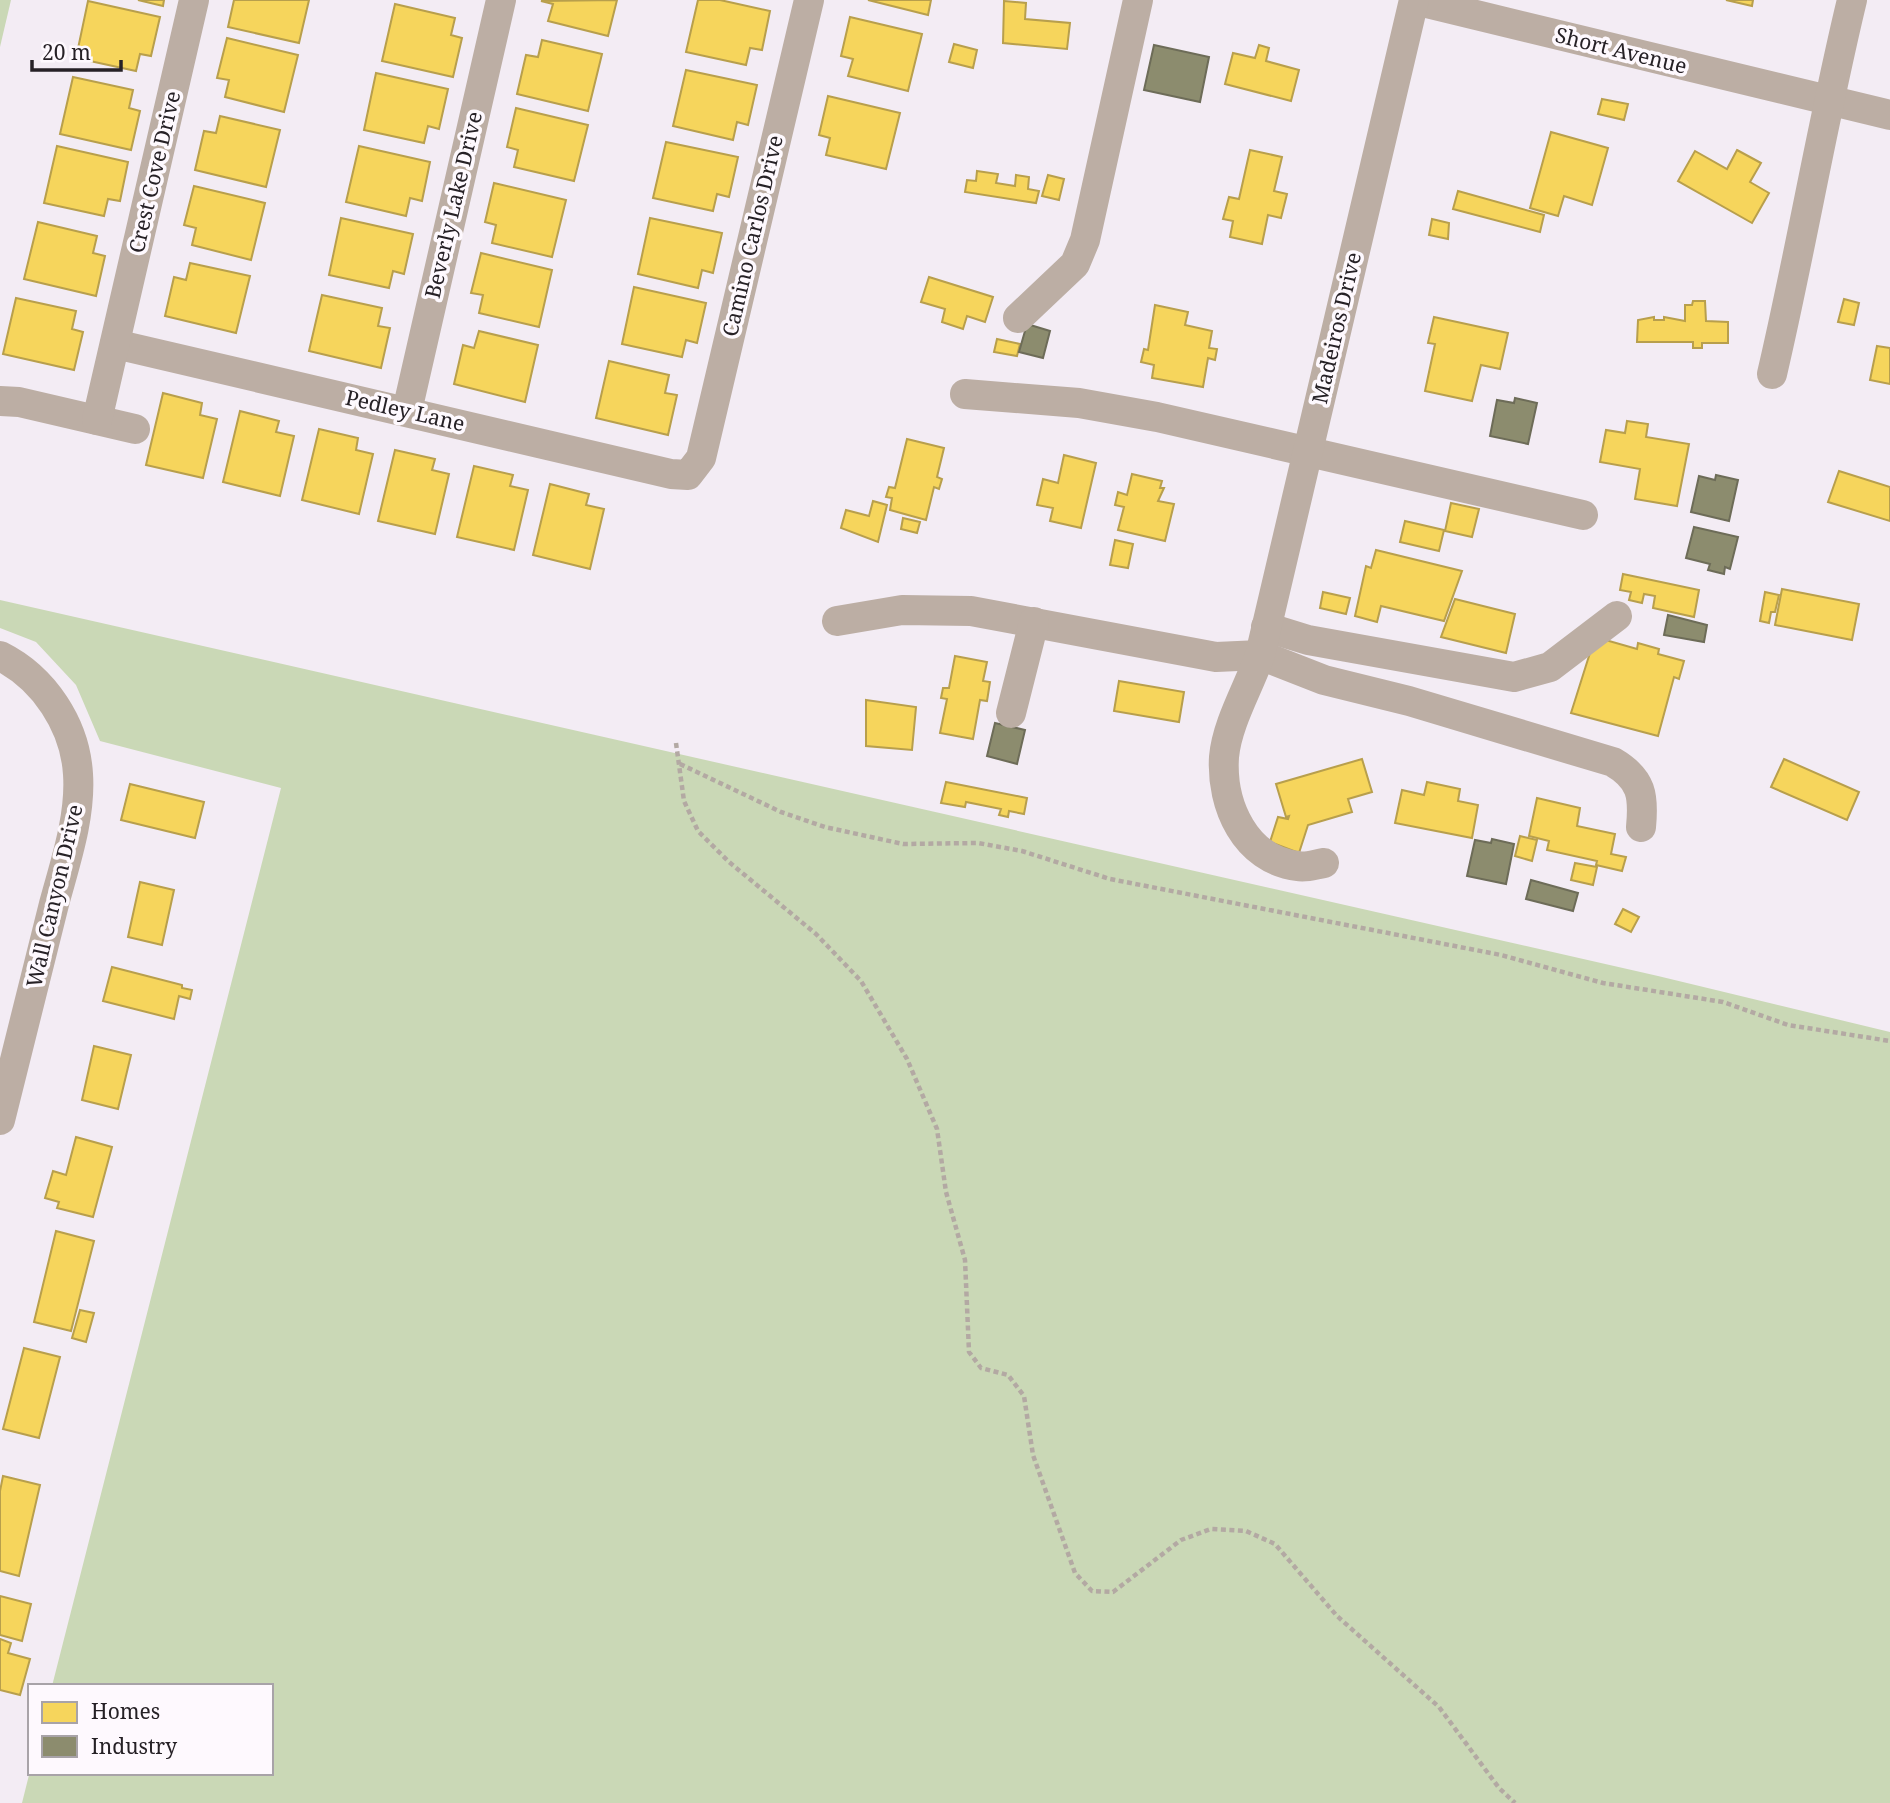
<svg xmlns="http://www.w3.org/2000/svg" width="1890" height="1803" font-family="'Noto Serif',serif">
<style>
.green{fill:#cad8b6}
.homes{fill:#f6d55c;stroke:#b89f4c;stroke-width:2}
.industry{fill:#8c8c6e;stroke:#6d6c58;stroke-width:2}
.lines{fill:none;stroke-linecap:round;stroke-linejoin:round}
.path{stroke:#b3a9a3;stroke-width:4.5;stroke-dasharray:5 3.5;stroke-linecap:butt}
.minor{stroke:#bcaea4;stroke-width:30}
.labels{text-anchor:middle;stroke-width:7;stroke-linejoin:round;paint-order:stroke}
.street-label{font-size:21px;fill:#262126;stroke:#fef9fe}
</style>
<rect width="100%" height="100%" fill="#f3ecf4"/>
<g class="green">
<polygon points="0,0 11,0 0,47"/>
<polygon points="0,600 1658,976 1890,1032 1890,1803 22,1803 30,1771 271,1773 271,1686 52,1686 281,788 100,741 76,685 36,642 0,628"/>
</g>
<g class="homes">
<polygon points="138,0 164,0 163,6"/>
<polygon points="234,0 309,0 299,43 228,27"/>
<polygon points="617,0 608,36 548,21 553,4 541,1"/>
<polygon points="698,0 720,0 770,11 762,50 750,48 746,65 686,52"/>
<polygon points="868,0 931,0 928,15"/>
<polygon points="1726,0 1753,0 1752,6"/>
<polygon points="88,1 160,17 151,56 140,54 136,71 76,58"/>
<polygon points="1004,1 1026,3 1025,19 1070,23 1067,49 1003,43"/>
<polygon points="395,4 455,18 451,35 462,38 453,77 382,61"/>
<polygon points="850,17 922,34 908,91 848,76 853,59 841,56"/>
<polygon points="227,38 298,55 284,112 225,97 229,80 217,78"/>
<polygon points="542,40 602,54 588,111 517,94 526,55 538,57"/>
<polygon points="954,44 977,50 973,68 949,62"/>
<polygon points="1259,45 1269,48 1266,61 1299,70 1291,101 1225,84 1233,53 1255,58"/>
<polygon points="686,70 757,85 748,125 737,122 733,140 673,126"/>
<polygon points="376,73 448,89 439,129 428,126 424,143 364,130"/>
<polygon points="73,77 133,90 129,108 140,111 131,150 60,134"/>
<polygon points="828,96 900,113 886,169 826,155 830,138 819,135"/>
<polygon points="1602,99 1628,104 1624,120 1598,114"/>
<polygon points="516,108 588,125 574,181 514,167 518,150 507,147"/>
<polygon points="220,116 280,130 266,187 195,170 204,131 216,133"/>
<polygon points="1551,132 1608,148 1592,205 1564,196 1558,216 1530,208"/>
<polygon points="666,142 738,157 729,197 717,194 713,211 653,198"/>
<polygon points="57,146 128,162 120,201 108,199 104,216 44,203"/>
<polygon points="359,146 430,162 422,201 410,198 406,216 346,202"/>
<polygon points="1250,150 1282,157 1274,191 1287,194 1281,218 1268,215 1262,244 1230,237 1233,221 1223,219 1229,197 1239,199"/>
<polygon points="1737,150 1761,163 1750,182 1769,193 1752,223 1678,181 1695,151 1727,169"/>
<polygon points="977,171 998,174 996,183 1015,186 1016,175 1029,177 1028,189 1039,191 1036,203 965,192 967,180 976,181"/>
<polygon points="1048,175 1064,179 1059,200 1042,196"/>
<polygon points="494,183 566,200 552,257 492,243 496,225 485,222"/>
<polygon points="194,186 265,203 251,260 192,245 196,228 184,225"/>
<polygon points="1458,191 1544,215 1540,232 1453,209"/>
<polygon points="341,218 413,234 404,274 393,271 389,288 329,275"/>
<polygon points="650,218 722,233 713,273 702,270 698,288 638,274"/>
<polygon points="1432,219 1449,223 1448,239 1429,235"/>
<polygon points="38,222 97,236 93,253 105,256 96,296 24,279"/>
<polygon points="481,253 552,270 539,327 479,313 483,295 471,293"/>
<polygon points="190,263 250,276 236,333 165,316 174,277 186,280"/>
<polygon points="929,277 993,297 985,322 967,316 963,329 942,322 945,309 921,302"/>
<polygon points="634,287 706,303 697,343 686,340 682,357 622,344"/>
<polygon points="322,295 382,308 378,326 390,328 381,368 309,351"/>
<polygon points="16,298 76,311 72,329 83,332 74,370 3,354"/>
<polygon points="1844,299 1859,303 1854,325 1838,322"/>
<polygon points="1693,301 1705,301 1706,321 1728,322 1728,343 1702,343 1702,348 1693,348 1693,342 1637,342 1638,320 1654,317 1654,320 1664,320 1664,317 1685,321 1685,305 1692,305"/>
<polygon points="1155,305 1188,312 1185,325 1212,331 1209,348 1217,349 1215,360 1208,358 1203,387 1152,378 1154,365 1141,362 1144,349 1148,350"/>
<polygon points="1434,317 1508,333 1500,369 1481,365 1472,401 1425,391 1435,344 1428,343"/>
<polygon points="479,331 538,345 525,402 454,384 463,345 474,348"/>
<polygon points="997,339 1020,344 1017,356 994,352"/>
<polygon points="1877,346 1890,348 1890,384 1870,380"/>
<polygon points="609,361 669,375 665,393 677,395 668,435 596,418"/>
<polygon points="163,393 202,403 200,415 217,419 203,478 146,465"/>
<polygon points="240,411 279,421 276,432 294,436 280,496 223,482"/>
<polygon points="1627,421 1648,424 1646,437 1689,444 1677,506 1635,499 1640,469 1600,462 1606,430 1625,433"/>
<polygon points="319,429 358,438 356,450 373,454 359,514 302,500"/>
<polygon points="907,439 944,448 937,477 942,479 939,489 934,487 926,520 890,510 892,498 886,497 889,487 895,488"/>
<polygon points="395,450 435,459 432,470 449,474 435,534 378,521"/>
<polygon points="1064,455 1096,463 1081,528 1050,521 1053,508 1037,505 1043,479 1058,483"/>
<polygon points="474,466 513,475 510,486 528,490 514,550 457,537"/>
<polygon points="1839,471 1890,487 1890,521 1828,502"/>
<polygon points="1132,474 1162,481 1160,488 1164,488 1158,501 1174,504 1165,541 1118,530 1124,507 1115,505 1118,492 1127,495"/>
<polygon points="550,484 589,494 586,505 604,509 590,569 533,555"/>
<polygon points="873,501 887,505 878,542 841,528 846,510 869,516"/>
<polygon points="1451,503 1479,509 1472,537 1445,531"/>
<polygon points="903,518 920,522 917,533 901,529"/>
<polygon points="1405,521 1444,530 1439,551 1400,542"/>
<polygon points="1115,540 1133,544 1128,568 1110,565"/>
<polygon points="1376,550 1462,571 1444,621 1381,606 1377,622 1355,616 1366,566 1371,568"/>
<polygon points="1623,574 1699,590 1694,617 1653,608 1655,596 1644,594 1642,603 1629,600 1631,592 1620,590"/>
<polygon points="1782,589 1859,604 1852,640 1775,625"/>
<polygon points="1323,592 1350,598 1346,614 1320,608"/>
<polygon points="1765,592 1779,595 1775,612 1771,612 1769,623 1760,621"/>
<polygon points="1455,599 1515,614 1506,653 1441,637"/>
<polygon points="1595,637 1637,649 1638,643 1659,649 1658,654 1684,661 1679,679 1674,677 1658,736 1571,713"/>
<polygon points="955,656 987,662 983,681 990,682 987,701 980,700 973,739 940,733 947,699 941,698 943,688 949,688"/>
<polygon points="1119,681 1184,692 1179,722 1114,711"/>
<polygon points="866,700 916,707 912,750 866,746"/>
<polygon points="1362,759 1372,792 1348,799 1352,812 1308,825 1299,853 1270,842 1278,817 1288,819 1289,816 1286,817 1276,784"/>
<polygon points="1784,759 1859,792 1847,820 1771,787"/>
<polygon points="946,782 1027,798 1024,814 1009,811 1008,817 999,815 1001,809 966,802 965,807 941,803"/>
<polygon points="1427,782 1460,789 1458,801 1478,805 1472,838 1395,823 1402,790 1424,795"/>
<polygon points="130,784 204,802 195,838 121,820"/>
<polygon points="1537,798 1580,808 1577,826 1615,834 1611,854 1626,857 1622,871 1596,865 1597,861 1547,850 1549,841 1529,836"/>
<polygon points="1520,836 1537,840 1532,861 1515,856"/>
<polygon points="1575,863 1597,867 1593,885 1571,880"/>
<polygon points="140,882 174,890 162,945 128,937"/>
<polygon points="1623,909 1639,917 1631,932 1615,924"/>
<polygon points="112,967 182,985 182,988 192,990 190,999 179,996 174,1019 103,1001"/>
<polygon points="94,1046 131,1055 118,1109 82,1100"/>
<polygon points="76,1137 112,1147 93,1217 57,1208 59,1202 45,1198 53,1171 66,1175"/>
<polygon points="56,1231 94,1241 71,1331 34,1322"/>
<polygon points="80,1310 94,1313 86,1342 72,1338"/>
<polygon points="24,1348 60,1357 39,1438 3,1429"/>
<polygon points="3,1476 40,1485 19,1576 0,1571 0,1491"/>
<polygon points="0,1596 31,1604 22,1641 0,1635"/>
<polygon points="0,1639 11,1643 8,1653 30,1659 20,1695 0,1690"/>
</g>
<g class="industry">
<polygon points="1154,45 1209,57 1200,102 1144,90"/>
<polygon points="1027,324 1050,331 1043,358 1019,352"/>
<polygon points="1515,398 1537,403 1528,444 1490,436 1497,400 1514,403"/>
<polygon points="1716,475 1738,480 1729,521 1691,512 1699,476 1715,480"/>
<polygon points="1694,527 1738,537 1730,569 1725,567 1724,574 1708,570 1710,564 1686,558"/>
<polygon points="1668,615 1707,625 1704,642 1664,635"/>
<polygon points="995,723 1025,730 1017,764 987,756"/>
<polygon points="1492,839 1514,844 1506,884 1467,876 1475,840 1491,843"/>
<polygon points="1531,880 1578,893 1573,911 1526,899"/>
</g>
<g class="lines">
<g class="path">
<polyline points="676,743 684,801 698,831 729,862 816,934 861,981 907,1059 937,1129 946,1192 965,1260 969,1352 981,1368 1008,1375 1024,1396 1033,1455 1075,1573 1092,1591 1113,1592 1181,1540 1211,1529 1246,1531 1275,1544 1337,1616 1439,1707 1499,1788 1515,1803"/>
<polyline points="680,764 781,812 825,827 903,844 978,843 1022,851 1110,879 1501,955 1603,983 1723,1002 1788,1025 1890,1041"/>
</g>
<g class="minor">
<polyline points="1414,0 1890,115"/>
<polyline points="1018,318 1075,264 1085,240 1138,0"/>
<polyline points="115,344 671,474 688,475 701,458 809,0"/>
<path d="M 1772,374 C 1801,250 1822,124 1852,0"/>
<polyline points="965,394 1079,403 1157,417 1583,515"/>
<polyline points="0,401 19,402 135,429"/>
<polyline points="407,411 501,0"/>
<polyline points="97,420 194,0"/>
<path d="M 837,621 L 902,610 L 971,611 L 1216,657 L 1260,655 L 1324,680 L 1409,701 L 1613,762 C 1642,779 1644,796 1641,827"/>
<polyline points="1266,627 1308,640 1514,677 1550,667 1617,616"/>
<path d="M 0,656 C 44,678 75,725 78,774 C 81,817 65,863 54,904 C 36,976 18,1048 0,1120"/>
<polyline points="1011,713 1034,622"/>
<path d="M 1324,863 C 1316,864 1306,868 1298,866 C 1245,860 1221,805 1224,757 C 1227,723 1249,687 1260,655 L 1414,0"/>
</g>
</g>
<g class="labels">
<g class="street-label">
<text transform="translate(1621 51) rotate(14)" y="7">Short Avenue</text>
<text transform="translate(155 172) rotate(-77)" y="7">Crest Cove Drive</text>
<text transform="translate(454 205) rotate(-77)" y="7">Beverly Lake Drive</text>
<text transform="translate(753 236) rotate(-77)" y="7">Camino Carlos Drive</text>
<text transform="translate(1337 328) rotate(-77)" y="7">Madeiros Drive</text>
<text transform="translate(405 411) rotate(13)" y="7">Pedley Lane</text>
<text transform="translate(55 896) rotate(-77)" y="7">Wall Canyon Drive</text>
</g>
</g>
<rect x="28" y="1684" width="245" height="91" fill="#fef9fe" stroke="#a8a3a8" stroke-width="2"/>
<rect x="42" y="1702" width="35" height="21" fill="#f6d55c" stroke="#a8a3a8" stroke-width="2"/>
<text x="91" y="1719" font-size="21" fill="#262126">Homes</text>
<rect x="42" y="1736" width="35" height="21" fill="#8c8c6e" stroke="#a8a3a8" stroke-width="2"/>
<text x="91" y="1754" font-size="21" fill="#262126">Industry</text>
<path d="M32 60v10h89v-10" fill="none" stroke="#262126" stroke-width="3.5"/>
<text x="42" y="60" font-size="21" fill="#262126" stroke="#fef9fe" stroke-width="5" paint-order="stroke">20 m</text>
</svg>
